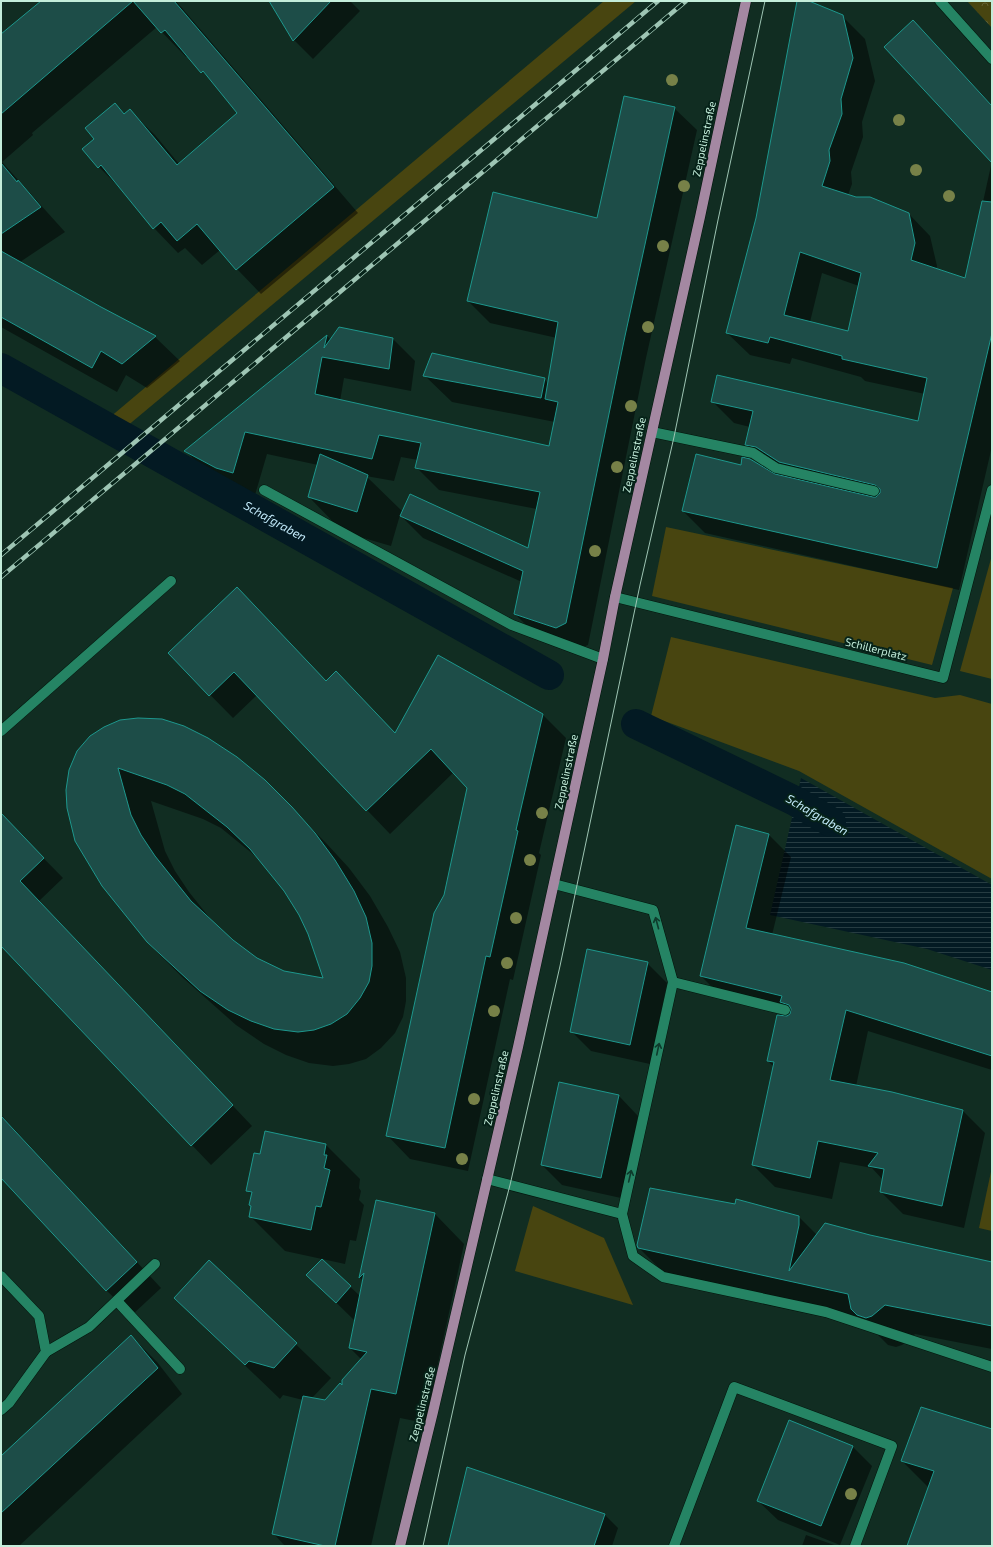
<svg xmlns="http://www.w3.org/2000/svg" width="993" height="1547" font-family="'Exo 2',sans-serif">
<style>
.grass{fill:#484510}
.park{fill:url(#park-crowns)}
.water{fill:url(#water-rules)}
.shadow{fill:#0007;fill-rule:evenodd}
.lines{fill:none;stroke-linecap:round;stroke-linejoin:round}
.canal{stroke:#031a23;stroke-width:30}
.building{fill:#1d4d48;stroke:#1d978d;fill-rule:evenodd}
.lane-casing{stroke:#00150b;stroke-width:11}
.street-casing{stroke:#00150b;stroke-width:11}
.primary-casing{stroke:#00150b;stroke-width:11}
.lane{stroke:#258464;stroke-width:10}
.street{stroke:#258464;stroke-width:10}
.primary{stroke:#a488a2;stroke-width:10}
.tram{stroke:#9ec5b4;stroke-width:1}
.rail-casing{stroke:#9ec5b4;stroke-width:4.5}
.rail{stroke:#062319;stroke-width:3;stroke-dasharray:9;stroke-linecap:butt}
.tree{fill:#778148}
.oneway{stroke:#0e3b2c}
.labels{text-anchor:middle;stroke-width:4;stroke-linejoin:round;paint-order:stroke}
.street-label{font-size:11px;fill:#c3edda;stroke:#062319}
.water-label{font-size:12px;font-style:italic;fill:#c3ebfb;stroke:#062319}
</style>
<defs>
<pattern id="park-crowns" width="20" height="18" patternUnits="userSpaceOnUse"><rect width="20" height="18" fill="#484510"/><path d="M2 6a3 3 0 1 1 6 0M12 15a3 3 0 1 1 6 0" fill="none" stroke="#616032"/></pattern>
<pattern id="water-rules" width="6" height="5" patternUnits="userSpaceOnUse"><rect width="6" height="5" fill="#031a23"/><path d="M0 2.5h6" fill="none" stroke="#263c42"/></pattern>
</defs>
<rect width="100%" height="100%" fill="#112d22"/>
<g class="grass">
<polygon points="604,1 636,1 126,427 109,418"/>
<polygon points="666,527 953,588 932,665 652,596"/>
<polygon points="992,555 992,679 960,671"/>
<polygon points="671,637 935,698 960,695 992,704 992,879 799,771 651,716"/>
<polygon points="992,1167 992,1231 979,1228"/>
<polygon points="533,1206 604,1238 633,1305 515,1271"/>
</g>
<polygon class="park" points="967,1 992,1 992,28"/>
<polygon class="water" points="801,778 992,885 992,970 927,949 770,915"/>
<g class="shadow">
<polygon points="42,1 176,1 358,213 261,294 237,269 220,250 202,265 185,248 178,253 154,228 124,192 99,167 84,149 96,139 115,104 125,115 130,111 155,135 179,164 238,113 219,89 188,56 186,57 157,27 32,133 33,135 2,162 65,232 20,262 155,337 180,361 147,388 126,375 117,392 1,327 1,36"/>
<polygon points="271,1 350,1 360,11 313,59 294,40"/>
<path d="M 798,1 L 806,1 L 842,16 L 865,39 L 875,81 L 862,122 L 863,137 L 851,172 L 852,184 L 848,195 L 908,213 L 930,236 L 937,266 L 936,269 L 966,279 L 992,161 L 913,21 L 992,105 L 992,446 L 959,590 L 705,533 L 683,511 L 774,475 L 796,480 L 779,469 L 769,467 L 746,444 L 750,427 L 734,423 L 712,401 L 918,422 L 925,394 L 865,381 L 861,377 L 792,358 L 790,364 L 750,355 L 727,333 L 757,218 ZM 822,273 L 859,286 L 848,332 L 810,322 Z"/>
<path d="M 674,108 L 697,130 L 646,358 L 588,645 L 578,649 L 537,636 L 515,614 L 522,582 L 423,538 L 400,515 L 391,546 L 343,532 L 309,497 L 318,465 L 267,454 L 255,495 L 239,490 L 207,473 L 186,451 L 327,336 L 331,340 L 393,339 L 415,361 L 411,391 L 344,378 L 340,401 L 550,447 L 555,422 L 452,402 L 424,375 L 544,379 L 548,383 L 557,338 L 490,323 L 468,301 L 597,219 ZM 465,382 L 507,391 L 507,392 L 465,384 ZM 401,457 L 418,460 L 416,467 L 439,490 L 537,509 L 529,550 L 403,512 L 366,476 L 394,481 Z"/>
<polygon points="169,653 326,682 395,734 542,714 566,738 539,853 541,855 513,980 510,979 468,1171 410,1159 387,1135 445,895 468,787 454,772 390,834 257,695 233,718"/>
<path d="M 78,751 L 264,781 L 326,843 L 349,868 L 370,896 L 388,927 L 400,952 L 406,978 L 406,1001 L 403,1017 L 395,1033 L 381,1048 L 366,1059 L 349,1064 L 333,1066 L 309,1063 L 286,1055 L 264,1044 L 236,1025 L 182,977 L 147,942 ZM 151,801 L 203,819 L 221,828 L 258,858 L 284,890 L 300,915 L 309,934 L 325,979 L 284,972 L 256,959 L 232,941 L 217,927 L 189,892 L 175,871 L 165,851 Z"/>
<polygon points="1,815 63,878 39,901 252,1126 211,1165 1,945"/>
<polygon points="769,835 791,857 772,935 992,993 992,1070 868,1031 856,1086 963,1111 985,1133 964,1228 903,1214 881,1192 883,1180 872,1168 840,1162 832,1199 775,1187 753,1165 774,1067 768,1061 788,1017 791,1014 723,998 701,976"/>
<polygon points="647,963 667,983 650,1064 591,1051 571,1031"/>
<polygon points="619,1096 638,1116 621,1198 562,1185 542,1165"/>
<polygon points="1,1115 161,1288 132,1315 106,1290 1,1176"/>
<polygon points="326,1145 360,1179 359,1188 361,1191 359,1200 364,1205 356,1241 350,1240 345,1264 285,1251 250,1216 252,1207 250,1205 252,1195 247,1190 261,1156"/>
<polygon points="376,1201 435,1214 464,1244 425,1423 400,1418 371,1546 285,1546 274,1534 303,1400 283,1395 280,1399 175,1298 210,1262 331,1378 312,1398 325,1401 342,1387 362,1360 350,1348 355,1321 308,1275 322,1260 360,1296 363,1281 360,1278"/>
<polygon points="799,1217 817,1235 870,1236 992,1263 992,1349 915,1334 902,1345 896,1347 888,1345 864,1321 669,1278 639,1248"/>
<polygon points="131,1336 157,1362 182,1394 19,1546 1,1546 1,1458"/>
<polygon points="992,1430 992,1546 908,1546 929,1488 902,1461"/>
<polygon points="852,1446 872,1466 840,1545 778,1520 758,1501"/>
<polygon points="605,1515 618,1528 612,1546 450,1546"/>
<polygon points="806,1535 837,1546 802,1546"/>
</g>
<g class="lines">
<g class="canal">
<path id="s1" d="M 1,368 L 549,675"/>
<polyline points="636,724 795,801 831,822"/>
</g>
</g>
<g class="building">
<polygon points="41,1 174,1 334,187 236,270 197,224 177,241 161,222 153,229 101,165 98,168 82,149 94,139 85,128 115,103 124,114 130,109 177,165 237,113 203,71 201,73 165,30 161,33 133,1 1,114 1,34"/>
<polygon points="269,1 331,1 293,41"/>
<path d="M 797,1 L 809,1 L 843,15 L 853,58 L 841,99 L 842,114 L 829,150 L 830,161 L 822,186 L 856,197 L 870,197 L 909,213 L 915,243 L 911,260 L 965,278 L 982,201 L 992,202 L 992,333 L 937,568 L 682,511 L 696,454 L 741,465 L 742,457 L 750,459 L 775,474 L 873,497 L 876,497 L 880,493 L 880,489 L 875,485 L 779,462 L 756,447 L 745,445 L 753,411 L 711,402 L 717,375 L 918,421 L 927,378 L 842,359 L 842,356 L 770,337 L 768,343 L 726,333 L 756,218 ZM 800,252 L 861,273 L 848,331 L 784,315 Z"/>
<polygon points="913,20 992,106 992,163 884,47"/>
<polygon points="624,96 675,107 625,336 566,623 556,628 514,614 523,571 400,516 410,494 528,548 540,492 415,468 421,443 379,435 372,459 245,432 233,473 216,468 184,451 327,335 324,348 339,327 393,338 389,369 322,357 315,394 549,446 558,402 545,399 558,322 467,301 493,192 597,218"/>
<polygon points="1,163 17,182 18,180 41,207 1,234"/>
<polygon points="1,251 101,307 156,336 122,364 101,351 92,368 1,317"/>
<polygon points="432,353 545,378 541,398 423,376"/>
<polygon points="320,454 368,475 357,512 308,497"/>
<polygon points="237,587 326,681 336,671 395,733 438,655 543,714 516,830 518,831 490,957 486,956 445,1148 386,1136 434,913 444,895 467,788 431,749 366,811 234,672 209,696 168,653"/>
<path d="M 138,718 L 162,719 L 184,726 L 208,738 L 237,757 L 265,780 L 292,807 L 315,833 L 335,860 L 354,891 L 366,917 L 372,943 L 372,966 L 369,982 L 360,998 L 347,1014 L 331,1024 L 314,1030 L 298,1032 L 274,1029 L 251,1021 L 228,1010 L 200,991 L 147,942 L 102,886 L 75,841 L 67,808 L 66,790 L 69,770 L 77,751 L 90,736 L 104,727 L 120,720 ZM 118,768 L 167,785 L 185,794 L 227,827 L 250,849 L 284,891 L 299,915 L 308,934 L 323,978 L 284,971 L 257,958 L 233,940 L 191,901 L 155,856 L 141,835 L 131,815 Z"/>
<polygon points="1,813 44,858 20,881 233,1105 191,1146 1,946"/>
<polygon points="736,825 769,834 746,928 904,963 992,992 992,1056 846,1010 830,1080 892,1092 963,1110 942,1206 880,1192 884,1169 868,1166 878,1153 818,1141 810,1178 752,1165 774,1062 767,1061 777,1015 787,1016 790,1014 791,1009 789,1005 780,1002 782,996 700,976"/>
<polygon points="587,949 648,962 630,1045 570,1032"/>
<polygon points="559,1082 619,1095 601,1178 541,1165"/>
<polygon points="1,1116 137,1262 106,1291 1,1178"/>
<polygon points="265,1131 326,1144 324,1155 327,1155 324,1168 330,1170 321,1207 316,1206 311,1230 249,1217 251,1206 249,1205 252,1192 246,1191 254,1153 260,1154"/>
<polygon points="650,1188 735,1204 736,1199 799,1216 799,1225 789,1271 825,1223 870,1235 992,1262 992,1326 885,1305 872,1316 866,1318 857,1315 851,1309 848,1294 638,1248 637,1245"/>
<polygon points="376,1200 435,1213 396,1394 371,1389 335,1546 325,1546 272,1534 303,1396 325,1400 340,1383 342,1385 342,1380 367,1352 349,1348 364,1273 359,1278"/>
<polygon points="322,1259 351,1286 336,1303 306,1275"/>
<polygon points="209,1260 297,1343 274,1368 249,1361 245,1365 174,1298"/>
<polygon points="131,1335 158,1368 1,1513 1,1456"/>
<polygon points="921,1407 992,1429 992,1546 907,1546 934,1471 901,1461"/>
<polygon points="789,1420 853,1446 821,1526 757,1501"/>
<polygon points="467,1467 605,1514 594,1546 448,1546"/>
</g>
<g class="lines">
<g class="lane-casing">
<g id="lane">
<polyline points="652,432 753,453 776,468 874,491"/>
<polyline points="264,490 512,625 603,659"/>
<polyline points="1,731 171,581"/>
<polyline points="554,884 653,910 673,982 622,1214"/>
<polyline points="673,982 785,1010"/>
<polyline points="487,1179 622,1214 633,1256 663,1277 826,1312 992,1367"/>
<polyline points="117,1301 180,1369"/>
<polyline points="46,1352 89,1327 155,1264"/>
<polyline points="674,1546 734,1387 892,1446 855,1546"/>
</g>
</g>
<g class="street-casing">
<g id="street">
<polyline points="940,1 992,59"/>
<polyline points="615,597 943,678 992,490"/>
<polyline points="1,1276 39,1316 46,1352 9,1403 1,1410"/>
</g>
</g>
<g class="primary-casing">
<polyline id="primary" points="400,1546 433,1412 518,1047 603,659 615,597 700,217 746,1"/>
</g>
<use href="#lane" class="lane"/>
<use href="#street" class="street"/>
<use href="#primary" class="primary"/>
<polyline class="tram" points="423,1546 465,1355 510,1185 560,966 640,585 674,437 718,220 765,1"/>
<g class="rail-casing">
<g id="rail">
<polyline points="1,555 658,1"/>
<polyline points="1,577 686,1"/>
</g>
</g>
<use href="#rail" class="rail"/>
</g>
<g class="tree">
<circle cx="672" cy="80" r="6"/>
<circle cx="899" cy="120" r="6"/>
<circle cx="916" cy="170" r="6"/>
<circle cx="684" cy="186" r="6"/>
<circle cx="949" cy="196" r="6"/>
<circle cx="663" cy="246" r="6"/>
<circle cx="648" cy="327" r="6"/>
<circle cx="631" cy="406" r="6"/>
<circle cx="617" cy="467" r="6"/>
<circle cx="595" cy="551" r="6"/>
<circle cx="542" cy="813" r="6"/>
<circle cx="530" cy="860" r="6"/>
<circle cx="516" cy="918" r="6"/>
<circle cx="507" cy="963" r="6"/>
<circle cx="494" cy="1011" r="6"/>
<circle cx="474" cy="1099" r="6"/>
<circle cx="462" cy="1159" r="6"/>
<circle cx="851" cy="1494" r="6"/>
</g>
<defs><path id="oneway-shaft" d="M-6 0H5M1.5-3L5.5 0L1.5 3" fill="none" stroke-width="1.6" stroke-linecap="round" stroke-linejoin="round"/></defs>
<g class="oneway">
<use href="#oneway-shaft" transform="translate(657 923) rotate(-105)"/>
<use href="#oneway-shaft" transform="translate(658 1049) rotate(-78)"/>
<use href="#oneway-shaft" transform="translate(630 1176) rotate(-77)"/>
</g>
<g class="labels">
<g class="street-label">
<text transform="translate(704 139) rotate(-78)" y="4">Zeppelinstraße</text>
<text transform="translate(634 455) rotate(-78)" y="4">Zeppelinstraße</text>
<text transform="translate(876 649) rotate(14)" y="4">Schillerplatz</text>
<text transform="translate(566 772) rotate(-78)" y="4">Zeppelinstraße</text>
<text transform="translate(496 1088) rotate(-77)" y="4">Zeppelinstraße</text>
<text transform="translate(422 1404) rotate(-76)" y="4">Zeppelinstraße</text>
</g>
<g class="water-label">
<text dy="4" stroke="none"><textPath href="#s1" startOffset="314">Schafgraben</textPath></text>
<text transform="translate(817 815) rotate(30)" y="4">Schafgraben</text>
</g>
</g>
<rect width="993" height="1547" fill="none" stroke="#c3edda" stroke-width="4"/>
</svg>
